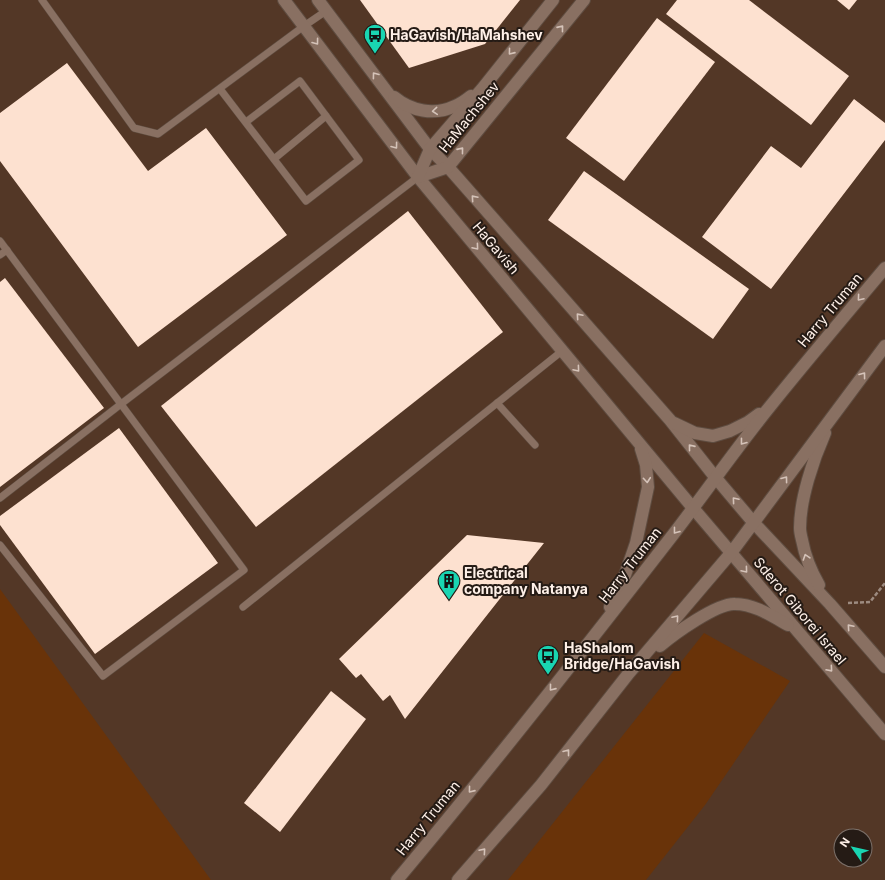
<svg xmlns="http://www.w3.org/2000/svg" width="885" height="880" font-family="Inter,sans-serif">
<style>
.built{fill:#533726;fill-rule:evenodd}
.green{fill:#693309}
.building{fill:#fde1d0}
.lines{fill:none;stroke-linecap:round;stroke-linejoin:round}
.lane-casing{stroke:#5e4c40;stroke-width:8}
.secondary-casing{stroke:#5e4c40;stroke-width:14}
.path{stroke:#9d8b80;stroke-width:2.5;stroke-dasharray:4 2;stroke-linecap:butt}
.lane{stroke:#897062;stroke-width:7}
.secondary{stroke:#897062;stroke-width:12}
.oneway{stroke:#d5c3b9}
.labels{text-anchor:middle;stroke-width:4;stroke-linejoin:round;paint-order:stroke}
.poi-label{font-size:14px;font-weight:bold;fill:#fef0e8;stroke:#251b15;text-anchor:start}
.street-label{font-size:14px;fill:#fef0e8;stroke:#251b15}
</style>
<rect width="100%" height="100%" fill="#463023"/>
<path class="built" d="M 0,0 L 885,0 L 885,880 L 7,880 L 0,873 ZM 841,836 L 865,836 L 865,860 L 841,860 Z"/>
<g class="green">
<polygon points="0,589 211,880 0,880"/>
<polygon points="704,633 790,681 705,805 646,880 508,880"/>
</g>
<g class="building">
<polygon points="360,0 520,0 485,44 409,68"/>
<polygon points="677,0 749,0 849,76 811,125 666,14"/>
<polygon points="837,0 857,0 849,10"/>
<polygon points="657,18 715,62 624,181 566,138"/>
<polygon points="67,63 148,171 206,128 287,235 138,347 0,161 0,113"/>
<polygon points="854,99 885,123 885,140 771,289 702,237 771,146 801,168"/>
<polygon points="584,171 749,289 713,339 548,220"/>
<polygon points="408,211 503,332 256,527 161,406"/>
<polygon points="5,278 104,408 0,487 0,282"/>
<polygon points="119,428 218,563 95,654 0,525 0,516"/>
<polygon points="467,535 544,543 405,719 390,695 383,701 361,674 356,678 339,659"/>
<polygon points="331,691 366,719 280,832 244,803"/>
</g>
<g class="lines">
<g class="lane-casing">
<g id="lane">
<polyline points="42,0 134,128 158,134 304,26 326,11"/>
<polyline points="220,89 306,201 359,160 300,81 246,122"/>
<polyline points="274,159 326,116"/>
<polyline points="0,241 244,570 103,676 0,545"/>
<polyline points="0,255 7,250"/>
<polyline points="497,403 535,445"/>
<polyline points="0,498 121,404 418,177"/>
<polyline points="243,607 562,351"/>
</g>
</g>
<g class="secondary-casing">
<g id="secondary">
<polyline points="284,0 418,177 693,508 885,734"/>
<polyline points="318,0 430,149 448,167 670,420 715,477 753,522 830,604 885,667"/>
<path d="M 394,97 C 411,111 434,116 455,106 C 460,104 466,100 471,96"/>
<polyline points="418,177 448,167 584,0"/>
<polyline points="418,177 430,149 482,89 553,0"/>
<polyline points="674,423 695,433 713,436 730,431 748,422 759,414"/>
<path d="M 819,585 C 811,571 805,556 802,540 C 801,536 800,532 800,528 C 800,499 813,460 825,433"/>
<polyline points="610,607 625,575 636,543 648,487 646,465 641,449"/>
<path d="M 660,646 C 674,634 717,603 735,604 C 754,604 772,616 788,625"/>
<path d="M 397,880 C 491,768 582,652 672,536 C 706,492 737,447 772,404 C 809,358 847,313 885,268"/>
<polyline points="458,880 541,785 629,673 731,553 885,346"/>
</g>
</g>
<polyline class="path" points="848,603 870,602 885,583"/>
<use href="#lane" class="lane"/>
<use href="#secondary" class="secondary"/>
</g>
<defs><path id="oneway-chevron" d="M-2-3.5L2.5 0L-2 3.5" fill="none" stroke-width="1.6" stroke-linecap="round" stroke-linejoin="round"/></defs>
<g class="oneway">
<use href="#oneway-chevron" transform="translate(561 28) rotate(-51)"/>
<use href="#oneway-chevron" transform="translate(316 42) rotate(53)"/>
<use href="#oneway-chevron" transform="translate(511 52) rotate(129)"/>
<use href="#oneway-chevron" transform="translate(375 75) rotate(-127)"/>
<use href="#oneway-chevron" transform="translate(435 111) rotate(175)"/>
<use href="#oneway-chevron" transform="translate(395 146) rotate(53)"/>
<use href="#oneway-chevron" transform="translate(461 150) rotate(-51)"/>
<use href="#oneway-chevron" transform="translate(474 198) rotate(-131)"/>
<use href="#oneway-chevron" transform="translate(476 247) rotate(50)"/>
<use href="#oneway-chevron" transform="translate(860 298) rotate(130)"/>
<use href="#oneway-chevron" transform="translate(579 316) rotate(-131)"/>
<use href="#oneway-chevron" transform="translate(577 369) rotate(50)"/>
<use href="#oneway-chevron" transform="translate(863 375) rotate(-53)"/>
<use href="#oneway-chevron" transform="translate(743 442) rotate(128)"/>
<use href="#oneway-chevron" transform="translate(691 447) rotate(-129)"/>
<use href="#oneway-chevron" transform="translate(785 479) rotate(-53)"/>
<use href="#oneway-chevron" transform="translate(647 480) rotate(85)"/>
<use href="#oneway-chevron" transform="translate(735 500) rotate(-130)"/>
<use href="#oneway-chevron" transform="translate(676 531) rotate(128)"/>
<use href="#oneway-chevron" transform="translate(806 557) rotate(-108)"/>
<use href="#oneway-chevron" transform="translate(745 570) rotate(50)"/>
<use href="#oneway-chevron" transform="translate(676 618) rotate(-50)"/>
<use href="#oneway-chevron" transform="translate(850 627) rotate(-131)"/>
<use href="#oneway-chevron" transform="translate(830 669) rotate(49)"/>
<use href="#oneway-chevron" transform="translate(552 688) rotate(129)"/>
<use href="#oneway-chevron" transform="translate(567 752) rotate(-52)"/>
<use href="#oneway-chevron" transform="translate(471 790) rotate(129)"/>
<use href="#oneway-chevron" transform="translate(483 851) rotate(-49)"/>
</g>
<defs>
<g id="bus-pin" transform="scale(1.15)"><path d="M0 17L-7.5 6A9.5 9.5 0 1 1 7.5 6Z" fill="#19d5b2" stroke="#251b15"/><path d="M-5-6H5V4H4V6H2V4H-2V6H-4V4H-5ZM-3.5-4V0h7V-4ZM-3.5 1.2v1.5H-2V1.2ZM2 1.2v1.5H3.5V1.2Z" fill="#111"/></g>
<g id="building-pin" transform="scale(1.15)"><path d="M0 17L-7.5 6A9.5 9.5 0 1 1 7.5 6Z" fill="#19d5b2" stroke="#251b15"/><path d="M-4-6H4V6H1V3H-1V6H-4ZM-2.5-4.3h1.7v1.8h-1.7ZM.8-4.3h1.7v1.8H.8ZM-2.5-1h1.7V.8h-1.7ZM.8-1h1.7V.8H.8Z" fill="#111"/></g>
</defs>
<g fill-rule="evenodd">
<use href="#bus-pin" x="375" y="35"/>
<use href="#building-pin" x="449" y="581"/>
<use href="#bus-pin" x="548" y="656"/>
</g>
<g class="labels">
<g class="poi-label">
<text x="390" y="40">HaGavish/HaMahshev</text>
<text x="464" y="578">Electrical<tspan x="464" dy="16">company Natanya</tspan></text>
<text x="564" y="653">HaShalom<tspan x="564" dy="16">Bridge/HaGavish</tspan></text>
</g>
<g class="street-label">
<text transform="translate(469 117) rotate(-51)" y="5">HaMachshev</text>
<text transform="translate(496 248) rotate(50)" y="5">HaGavish</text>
<text transform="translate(830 310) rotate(-50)" y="5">Harry Truman</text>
<text transform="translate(630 565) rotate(-52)" y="5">Harry Truman</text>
<text transform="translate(800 611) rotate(50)" y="5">Sderot Giborei Israel</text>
<text transform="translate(428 818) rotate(-51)" y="5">Harry Truman</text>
</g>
</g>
<g transform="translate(853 848) rotate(304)"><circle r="19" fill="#251b15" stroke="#7c7069"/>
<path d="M0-3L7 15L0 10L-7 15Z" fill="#19d5b2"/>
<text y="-6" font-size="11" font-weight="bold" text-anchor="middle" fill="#fef0e8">N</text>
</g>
</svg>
